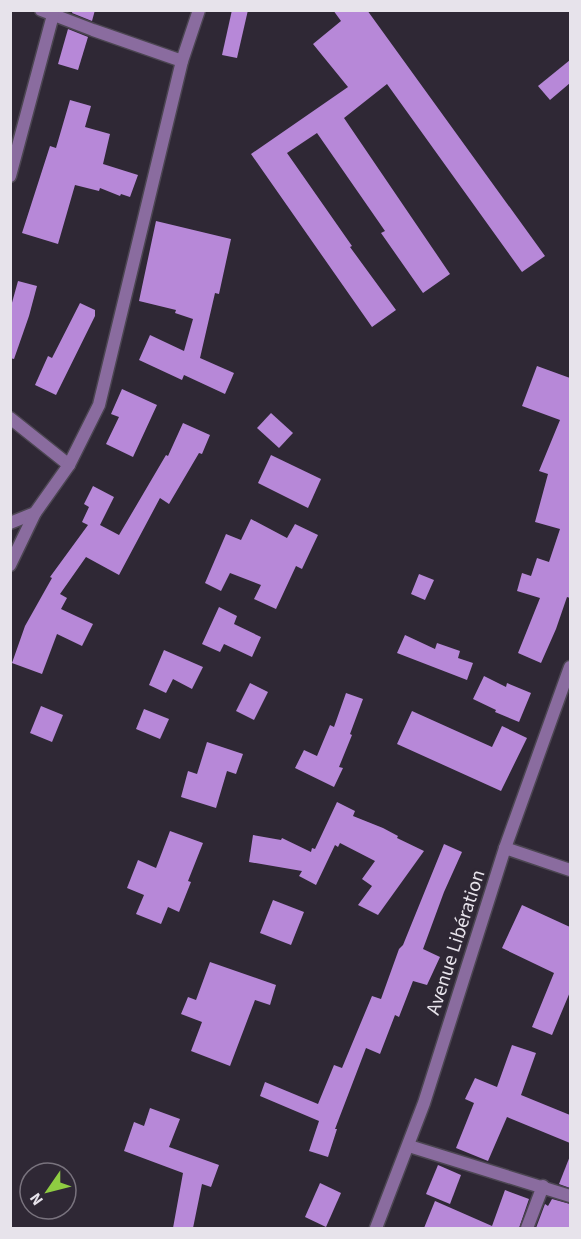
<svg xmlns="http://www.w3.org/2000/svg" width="581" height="1239" font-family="'Source Sans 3',sans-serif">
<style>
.building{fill:#b788d8}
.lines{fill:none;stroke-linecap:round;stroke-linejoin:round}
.minor-casing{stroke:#4c4652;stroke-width:15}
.tertiary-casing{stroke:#4c4652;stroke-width:15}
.minor{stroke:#8a6c9f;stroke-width:12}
.tertiary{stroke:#8a6c9f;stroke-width:12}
.labels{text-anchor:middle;stroke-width:6;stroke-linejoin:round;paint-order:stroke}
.street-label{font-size:20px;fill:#e7e3eb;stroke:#2f2835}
</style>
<rect width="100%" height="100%" fill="#2f2835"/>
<g class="building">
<polygon points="73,10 95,10 92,21 72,13"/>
<polygon points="232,10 248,10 237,58 222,55"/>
<polygon points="333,10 367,10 545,256 522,272 387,84 344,118 450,274 423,293 381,233 385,231 317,133 287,153 352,246 350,247 396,310 372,327 251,154 348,87 313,44 341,21"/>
<polygon points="68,29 88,37 78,70 58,64"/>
<polygon points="570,60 570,83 550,100 538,86"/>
<polygon points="70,100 91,106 85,127 110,134 103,164 138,175 130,197 121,194 120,196 100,188 99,191 75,185 58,244 22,233 50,146 56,148"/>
<polygon points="156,221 231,239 219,294 215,293 200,358 234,373 225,394 184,375 182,380 139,360 150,335 184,351 193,319 175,313 176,310 139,301"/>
<polygon points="18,281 37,286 29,316 14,359 10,358 10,310"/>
<polygon points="80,303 95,310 95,316 56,395 35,385 48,356 52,358"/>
<polygon points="537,366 570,378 570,598 567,597 556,629 541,663 518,653 540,598 517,591 522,573 531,576 537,558 549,562 560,529 535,522 548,474 539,471 560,420 522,406"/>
<polygon points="122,389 157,405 133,457 106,444 119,417 111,414"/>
<polygon points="271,413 293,433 279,448 257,428"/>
<polygon points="183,423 210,435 202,454 199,453 169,504 160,498 119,575 86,557 60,594 67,598 61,609 93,624 82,646 57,634 42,674 12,663 25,626 52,578 50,577 88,525 82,522 89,507 84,504 93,486 114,497 100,525 119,535 166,455 168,456"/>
<polygon points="271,455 321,479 308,508 258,483"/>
<polygon points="251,519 287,538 295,524 318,535 302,569 296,566 276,609 254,599 261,585 230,573 221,591 205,583 226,534 241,540"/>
<polygon points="419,574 434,580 425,600 411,594"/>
<polygon points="219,607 237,616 234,624 261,637 252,657 224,644 220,652 202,644"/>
<polygon points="405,635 435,649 437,643 460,651 458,658 473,663 467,680 397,653"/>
<polygon points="164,650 203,667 192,689 173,679 166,693 149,685"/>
<polygon points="484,676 506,687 507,683 531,693 519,722 495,712 496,710 473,699"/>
<polygon points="250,683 268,692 254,720 236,711"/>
<polygon points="346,693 363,699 350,734 352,735 339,767 343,768 334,787 295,768 304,750 317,756 330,725 334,727"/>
<polygon points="41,706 63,715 52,742 30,733"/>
<polygon points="144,709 169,719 160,739 136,729"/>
<polygon points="412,711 492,747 502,726 527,738 501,791 397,744"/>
<polygon points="207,742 243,754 236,774 227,771 216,808 181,797 188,771 197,774"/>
<polygon points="337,802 355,811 353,816 383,828 398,836 397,838 424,851 378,915 358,905 372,886 362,879 375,861 340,843 338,847 335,845 316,885 299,876 302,871 249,862 253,835 281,840 282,838 311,852 312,848 315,849"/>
<polygon points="170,831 203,843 188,881 191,882 179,912 168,907 161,924 136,914 144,895 127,888 138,860 156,868"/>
<polygon points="444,844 462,852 444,892 423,949 440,957 427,985 413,981 399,1017 395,1015 380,1054 366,1048 335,1129 337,1129 328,1157 309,1151 319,1121 260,1096 265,1082 318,1104 334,1065 342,1068 372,996 381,999 399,949 403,945"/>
<polygon points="273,900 304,912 291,945 260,933"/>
<polygon points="522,905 570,927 570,992 552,1035 532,1027 554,973 502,948"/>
<polygon points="210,962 276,985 270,1005 255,1000 230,1066 191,1051 202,1022 181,1014 188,997 196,1000"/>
<polygon points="512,1045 536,1053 521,1095 570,1115 570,1143 507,1117 488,1161 456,1148 474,1103 465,1099 475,1078 497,1087"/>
<polygon points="150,1108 180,1119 169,1147 219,1165 211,1187 202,1184 193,1228 173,1228 183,1173 124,1151 134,1122 144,1126"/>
<polygon points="570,1156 570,1188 559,1184"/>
<polygon points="438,1165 461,1175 450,1204 426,1194"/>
<polygon points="320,1183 341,1193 326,1227 305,1217"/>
<polygon points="505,1190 529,1199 519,1228 424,1228 435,1201 492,1226"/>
<polygon points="552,1199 570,1204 570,1228 536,1228 545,1204 548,1206"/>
</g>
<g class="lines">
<g class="minor-casing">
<g id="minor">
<polyline points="41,10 93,30 182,61"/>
<polyline points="10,176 53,15"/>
<polyline points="10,418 69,465"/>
<polyline points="10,523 35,513"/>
<polyline points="10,565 35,513 69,465 99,405 182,61 199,10"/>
<polyline points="505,848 570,870"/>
<polyline points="527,1228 543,1186"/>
</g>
</g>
<g class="tertiary-casing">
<g id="tertiary">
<polyline points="409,1146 570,1196"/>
<polyline points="376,1228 424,1103 505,848 570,667"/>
</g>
</g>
<use href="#minor" class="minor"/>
<use href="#tertiary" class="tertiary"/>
</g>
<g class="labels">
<g class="street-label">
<text transform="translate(455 942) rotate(-72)" y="7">Avenue Libération</text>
</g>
</g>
<rect width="581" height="1239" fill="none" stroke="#e7e3eb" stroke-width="24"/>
<g transform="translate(48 1191) rotate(235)"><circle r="28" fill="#2f2835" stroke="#79737e" stroke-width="1.5"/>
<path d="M0-4.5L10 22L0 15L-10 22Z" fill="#8fcd42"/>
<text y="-9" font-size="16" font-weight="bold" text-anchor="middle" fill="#e7e3eb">N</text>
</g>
</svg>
